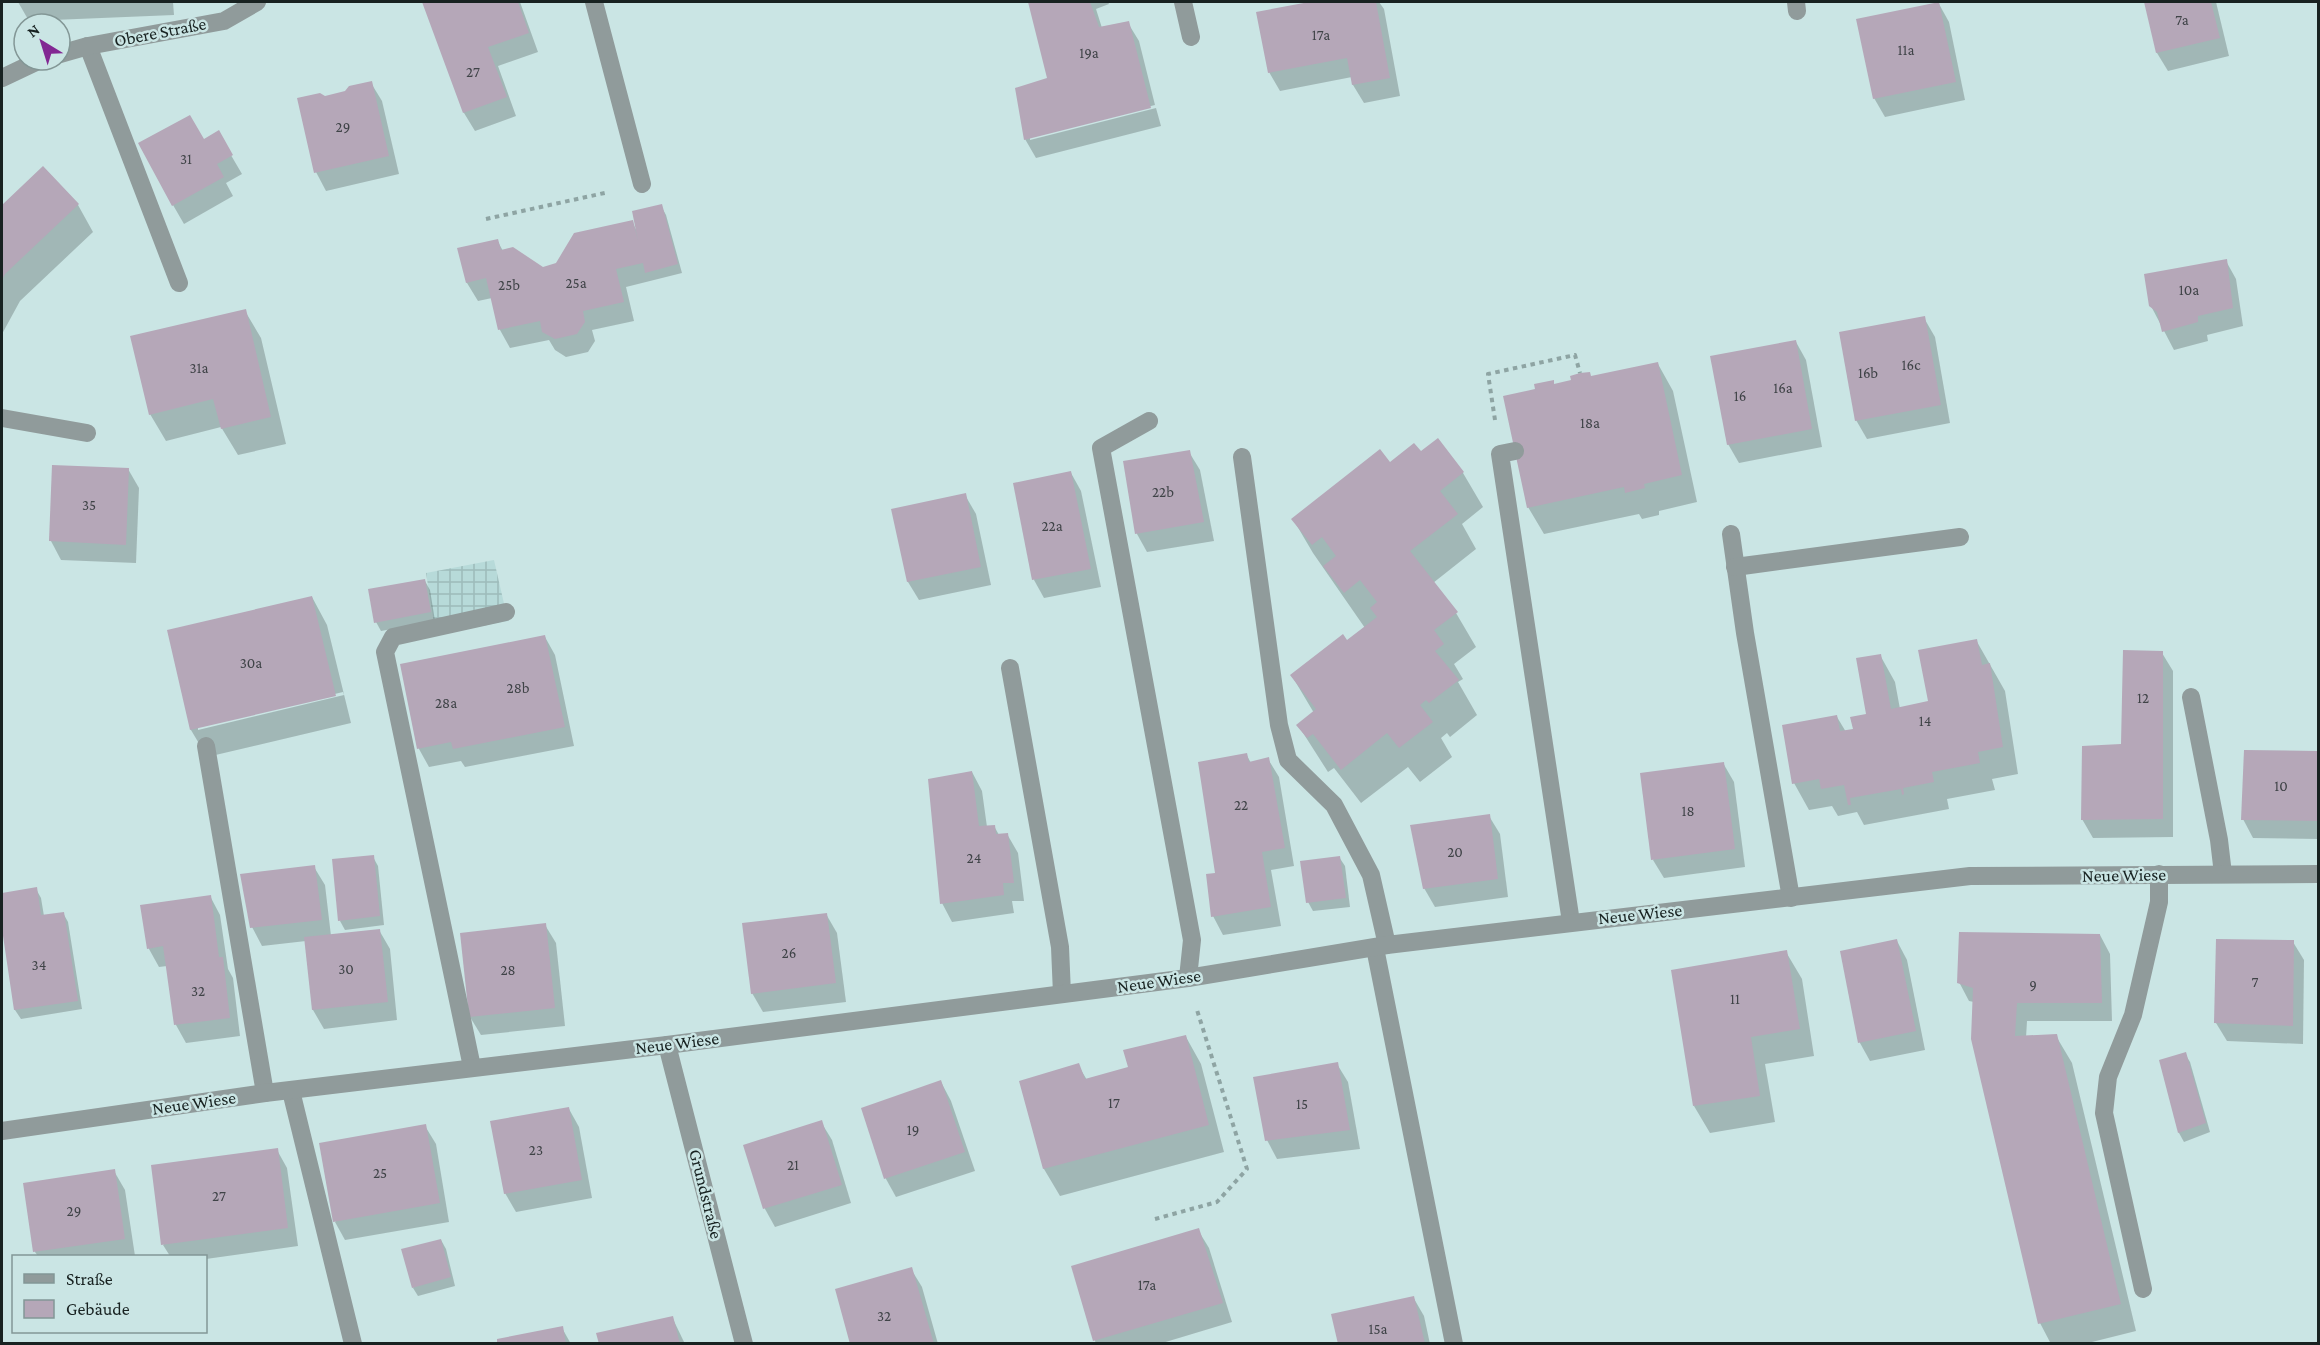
<svg xmlns="http://www.w3.org/2000/svg" width="2320" height="1345" font-family="'Crimson Pro',serif">
<style>
.industrial{fill:url(#industrial-grid)}
.shadow{fill:#0003;fill-rule:evenodd}
.building{fill:#b5a7b8}
.lines{fill:none;stroke-linecap:round;stroke-linejoin:round}
.path{stroke:#8ea4a3;stroke-width:4;stroke-dasharray:4.5 4.5;stroke-linecap:butt}
.minor{stroke:#909b9b;stroke-width:18}
.labels{text-anchor:middle;stroke-width:5;stroke-linejoin:round;paint-order:stroke}
.number-label{font-size:15px;fill:#3f4347}
.street-label{font-size:18px;fill:#182221;stroke:#cae5e4}
</style>
<defs>
<pattern id="industrial-grid" width="8" height="8" patternUnits="userSpaceOnUse" patternTransform="scale(1.5)"><rect width="8" height="8" fill="#b7dad9"/><path d="M0 4h8M4 0v8" fill="none" stroke="#9dbbba"/></pattern>
</defs>
<rect width="100%" height="100%" fill="#cae5e4"/>
<polygon class="industrial" points="494,560 508,621 436,635 426,573"/>
<g class="shadow">
<polygon points="18,2 173,2 174,15 29,21"/>
<polygon points="423,2 520,2 538,52 498,66 516,116 475,131 464,113"/>
<polygon points="1030,2 1108,2 1109,4 1096,9 1102,28 1128,23 1139,41 1155,105 1030,137 1030,140 1156,108 1161,126 1036,158 1025,139 1049,79"/>
<polygon points="1317,2 1379,2 1384,9 1400,96 1364,103 1353,85 1352,77 1280,91 1269,72 1258,13"/>
<polygon points="2145,2 2216,2 2229,56 2168,71 2157,53"/>
<polygon points="1939,4 1949,22 1965,100 1885,117 1874,98"/>
<polygon points="371,83 382,101 399,174 326,191 316,172"/>
<polygon points="218,133 242,174 226,183 233,196 184,224 173,205 203,141"/>
<polygon points="43,168 78,205 93,232 20,301 2,334 2,207"/>
<polygon points="661,206 666,215 682,273 626,287 634,321 592,330 595,341 588,352 566,357 555,350 549,340 510,348 500,330 492,298 478,301 467,283 459,249 497,240 503,251 543,268 557,264 632,222 637,231"/>
<polygon points="2226,261 2236,279 2243,326 2207,335 2208,341 2174,350 2151,306"/>
<polygon points="245,311 261,338 286,444 238,455 221,427 166,441 150,414"/>
<polygon points="1924,318 1935,337 1950,423 1867,439 1856,420"/>
<polygon points="1796,342 1806,360 1822,447 1739,463 1728,444"/>
<polygon points="1658,364 1673,391 1697,502 1659,511 1659,515 1642,519 1639,514 1544,534 1528,507 1536,390 1553,382 1555,385"/>
<polygon points="1438,440 1463,473 1483,507 1462,524 1476,549 1433,583 1456,613 1476,647 1454,664 1463,679 1458,682 1477,715 1450,737 1447,733 1441,738 1452,757 1420,782 1408,767 1361,803 1334,768 1328,772 1298,725 1314,713 1292,676 1347,642 1365,628 1313,553 1293,519 1390,464 1420,453"/>
<polygon points="1189,452 1200,470 1214,541 1147,552 1137,534 1125,462"/>
<polygon points="128,469 139,488 136,563 61,560 51,541"/>
<polygon points="1071,473 1081,491 1101,587 1044,598 1034,580"/>
<polygon points="965,495 976,514 991,585 919,600 908,582 893,510"/>
<polygon points="425,581 430,590 435,621 381,631 376,622"/>
<path d="M 312,597 L 327,625 L 351,723 L 207,757 L 191,730 L 168,631 ZM 343,692 L 344,695 L 198,730 L 198,727 Z"/>
<polygon points="545,637 555,655 574,746 465,767 461,761 429,767 419,749 402,665"/>
<polygon points="1976,640 2005,691 2018,774 1992,779 1995,790 1947,799 1949,809 1864,825 1857,812 1838,816 1832,806 1809,810 1794,783 1837,717 1846,732 1855,730 1868,715 1880,655 1895,682 1900,709 1930,703"/>
<polygon points="2162,653 2173,671 2173,837 2093,838 2082,819 2122,746"/>
<polygon points="2246,751 2318,753 2318,839 2253,838 2243,819"/>
<polygon points="1246,754 1251,763 1268,759 1279,777 1294,866 1271,870 1281,926 1223,935 1213,916 1216,875"/>
<polygon points="1723,763 1734,782 1745,867 1664,878 1653,860"/>
<polygon points="972,772 982,791 987,827 994,826 999,835 1007,834 1018,853 1024,901 1012,901 1014,913 952,922 942,903"/>
<polygon points="1489,816 1500,834 1508,897 1435,907 1424,888"/>
<polygon points="373,857 378,866 384,925 345,930 340,921"/>
<polygon points="1339,857 1345,866 1350,907 1313,911 1308,902"/>
<polygon points="314,867 325,885 331,936 379,930 390,949 397,1020 324,1029 313,1010 306,941 262,946 252,927"/>
<polygon points="36,889 41,898 44,916 63,913 68,922 82,1009 21,1019 15,1010 2,919 2,895"/>
<polygon points="210,896 220,915 228,969 233,978 240,1036 186,1043 176,1025 167,966 159,967 149,949 142,906"/>
<polygon points="826,914 837,933 846,1002 763,1012 752,993"/>
<polygon points="545,925 556,943 565,1026 481,1035 470,1017"/>
<polygon points="2100,935 2110,954 2112,1021 2027,1021 2026,1038 2056,1036 2072,1063 2136,1331 2084,1344 2051,1344 2040,1323 1974,1002 1969,1001 1959,982"/>
<polygon points="1897,941 1907,960 1925,1050 1870,1061 1860,1043 1841,952"/>
<polygon points="2293,942 2304,960 2303,1044 2227,1041 2216,1023"/>
<polygon points="1786,952 1802,979 1814,1056 1765,1064 1775,1122 1710,1133 1694,1106"/>
<polygon points="1186,1037 1201,1064 1224,1152 1060,1196 1044,1169 1021,1082 1078,1065 1087,1080 1130,1068"/>
<polygon points="2185,1054 2190,1062 2210,1132 2184,1142 2179,1133 2160,1061"/>
<polygon points="1337,1064 1348,1082 1360,1149 1277,1159 1267,1140"/>
<polygon points="941,1082 951,1101 975,1171 896,1197 886,1179 863,1109"/>
<polygon points="569,1109 579,1127 592,1198 516,1212 505,1193"/>
<polygon points="821,1122 832,1140 851,1203 775,1227 765,1209 745,1146"/>
<polygon points="425,1126 436,1144 449,1222 345,1240 335,1222"/>
<polygon points="277,1150 287,1168 298,1246 206,1259 206,1256 170,1256 163,1245"/>
<polygon points="114,1171 125,1190 135,1256 38,1256 35,1252 25,1184"/>
<polygon points="1198,1230 1209,1248 1232,1322 1159,1344 1096,1344 1073,1267"/>
<polygon points="441,1240 446,1249 455,1286 418,1296 413,1288"/>
<polygon points="911,1269 922,1287 938,1344 852,1344"/>
<polygon points="1413,1297 1424,1316 1430,1344 1340,1344"/>
<polygon points="672,1317 685,1344 600,1344"/>
<polygon points="562,1328 571,1344 499,1344"/>
</g>
<g class="building">
<polygon points="422,2 518,2 529,33 488,47 507,97 463,113"/>
<polygon points="1028,2 1090,2 1099,27 1129,21 1151,108 1024,140 1015,88 1047,78"/>
<polygon points="1309,2 1376,2 1390,78 1352,85 1347,58 1268,73 1256,12"/>
<polygon points="1939,2 1956,82 1873,99 1856,19"/>
<polygon points="2144,2 2211,2 2220,38 2156,53"/>
<polygon points="372,81 389,156 314,173 297,98 320,93 325,96 345,91 349,86"/>
<polygon points="190,115 204,139 219,130 233,155 217,164 224,177 172,206 138,143"/>
<polygon points="43,166 79,204 5,274 2,280 2,205"/>
<polygon points="662,204 678,264 645,273 643,263 616,269 624,302 583,311 585,322 577,334 555,339 542,332 540,321 498,330 486,278 466,283 457,248 498,239 501,250 513,247 543,267 556,263 574,233 633,220 638,241 632,211"/>
<polygon points="2227,259 2233,308 2198,316 2198,322 2162,332 2157,312 2149,306 2144,274"/>
<polygon points="246,309 271,417 221,429 213,399 149,415 130,336"/>
<polygon points="1925,316 1941,405 1855,421 1839,332"/>
<polygon points="1796,340 1812,429 1727,445 1710,356"/>
<polygon points="1658,362 1682,475 1644,484 1645,488 1625,493 1624,487 1527,508 1503,396 1535,389 1534,384 1554,380 1554,384 1571,380 1570,376 1580,373 1590,372 1591,376"/>
<polygon points="1438,438 1464,472 1440,491 1458,514 1410,551 1458,612 1434,630 1444,644 1435,651 1459,680 1429,703 1426,700 1420,705 1433,722 1399,748 1387,733 1341,770 1313,734 1307,738 1296,725 1316,709 1290,675 1343,634 1347,640 1377,617 1370,608 1377,602 1360,580 1344,593 1323,566 1336,556 1322,537 1312,545 1291,519 1380,449 1390,462 1414,443 1421,451"/>
<polygon points="1190,450 1204,522 1135,534 1123,461"/>
<polygon points="52,465 129,468 126,545 49,541"/>
<polygon points="1071,471 1091,569 1032,580 1013,483"/>
<polygon points="966,493 981,567 907,582 891,509"/>
<polygon points="425,579 431,612 374,623 368,589"/>
<polygon points="312,596 336,696 190,730 167,630"/>
<polygon points="545,635 565,727 453,749 451,742 417,749 400,664"/>
<polygon points="1977,639 1982,665 1990,663 2003,747 1978,752 1980,763 1932,772 1934,782 1903,788 1904,794 1902,795 1901,789 1850,798 1851,805 1848,805 1844,785 1821,789 1819,779 1792,784 1782,725 1837,715 1840,731 1853,729 1850,717 1866,714 1856,658 1881,654 1891,709 1928,701 1918,650"/>
<polygon points="2123,650 2163,651 2163,819 2081,820 2082,746 2121,744"/>
<polygon points="2244,750 2318,751 2318,821 2241,820"/>
<polygon points="1247,753 1249,762 1269,757 1285,848 1262,852 1271,907 1211,917 1206,874 1215,873 1198,762"/>
<polygon points="1724,762 1735,849 1651,860 1640,773"/>
<polygon points="972,771 979,826 995,825 996,834 1008,833 1014,883 1003,883 1004,895 940,904 928,779"/>
<polygon points="1490,814 1498,879 1423,889 1410,825"/>
<polygon points="374,855 380,916 338,921 332,859"/>
<polygon points="1340,856 1346,898 1306,903 1300,861"/>
<polygon points="315,865 322,920 250,928 240,874"/>
<polygon points="37,887 41,915 64,912 78,1001 14,1010 2,929 2,893"/>
<polygon points="211,895 219,957 223,957 230,1018 174,1025 163,946 147,949 140,905"/>
<polygon points="827,913 836,983 751,994 742,923"/>
<polygon points="546,923 555,1008 469,1017 460,933"/>
<polygon points="380,929 388,1002 312,1010 304,937"/>
<polygon points="1959,932 2100,934 2102,1003 2017,1003 2015,1036 2057,1034 2121,1304 2038,1324 1971,1039 1973,988 1957,983"/>
<polygon points="1897,939 1916,1031 1858,1043 1840,951"/>
<polygon points="2216,939 2294,940 2293,1026 2214,1023"/>
<polygon points="1787,950 1800,1029 1751,1037 1760,1096 1693,1106 1671,970"/>
<polygon points="1186,1035 1209,1125 1043,1169 1019,1081 1079,1063 1085,1079 1128,1067 1123,1050"/>
<polygon points="2186,1052 2206,1123 2178,1133 2159,1060"/>
<polygon points="1338,1062 1350,1130 1265,1141 1253,1077"/>
<polygon points="941,1080 965,1152 884,1179 861,1108"/>
<polygon points="569,1107 582,1180 504,1194 490,1121"/>
<polygon points="822,1120 842,1185 763,1209 743,1145"/>
<polygon points="426,1124 440,1203 333,1222 319,1143"/>
<polygon points="278,1148 288,1228 161,1245 151,1165"/>
<polygon points="115,1169 125,1239 33,1252 23,1183"/>
<polygon points="1199,1228 1223,1303 1093,1341 1071,1266"/>
<polygon points="441,1239 451,1277 412,1288 401,1249"/>
<polygon points="912,1267 934,1344 850,1344 835,1289"/>
<polygon points="1414,1296 1425,1344 1338,1344 1331,1314"/>
<polygon points="673,1316 680,1344 599,1344 596,1333"/>
<polygon points="563,1326 566,1344 497,1344 497,1339"/>
</g>
<g class="lines">
<g class="path">
<polyline points="486,219 609,192"/>
<polyline points="1495,420 1488,374 1575,355 1580,373"/>
<polyline points="1155,1219 1217,1202 1247,1169 1197,1010"/>
</g>
<g class="minor">
<polyline points="594,2 642,184"/>
<polyline points="1183,2 1191,37"/>
<polyline points="1796,2 1797,11"/>
<polyline points="88,46 179,283"/>
<polyline points="60,54 88,46 224,21 257,2"/>
<polyline points="2,78 40,60"/>
<polyline points="2,418 87,433"/>
<polyline points="1149,421 1101,448 1192,940 1188,978"/>
<polyline points="1515,451 1500,454 1571,922"/>
<polyline points="1242,457 1279,725 1288,760 1334,805 1371,875 1387,945"/>
<polyline points="1731,534 1745,633 1791,898"/>
<polyline points="1735,567 1960,537"/>
<polyline points="1010,668 1060,947 1062,994"/>
<polyline points="2191,697 2219,840 2223,874"/>
<polyline points="206,746 265,1093"/>
<polyline points="1375,948 1454,1344"/>
<polyline points="667,1045 744,1344"/>
<polyline points="472,1067 385,652 393,637 506,612"/>
<polyline points="291,1091 353,1344"/>
<polyline points="2,1131 265,1093 667,1045 1188,978 1387,945 1970,876 2318,874"/>
<polyline points="2143,1289 2104,1113 2108,1077 2133,1015 2159,902 2159,874"/>
</g>
</g>
<g class="labels">
<g class="number-label">
<text x="2182" y="25">7a</text>
<text x="1321" y="40">17a</text>
<text x="1906" y="55">11a</text>
<text x="1089" y="58">19a</text>
<text x="473" y="77">27</text>
<text x="343" y="132">29</text>
<text x="186" y="164">31</text>
<text x="576" y="288">25a</text>
<text x="509" y="290">25b</text>
<text x="2189" y="295">10a</text>
<text x="1911" y="370">16c</text>
<text x="199" y="373">31a</text>
<text x="1868" y="378">16b</text>
<text x="1783" y="393">16a</text>
<text x="1740" y="401">16</text>
<text x="1590" y="428">18a</text>
<text x="1163" y="497">22b</text>
<text x="89" y="510">35</text>
<text x="1052" y="531">22a</text>
<text x="251" y="668">30a</text>
<text x="518" y="693">28b</text>
<text x="2143" y="703">12</text>
<text x="446" y="708">28a</text>
<text x="1925" y="726">14</text>
<text x="2281" y="791">10</text>
<text x="1241" y="810">22</text>
<text x="1688" y="816">18</text>
<text x="1455" y="857">20</text>
<text x="974" y="863">24</text>
<text x="789" y="958">26</text>
<text x="39" y="970">34</text>
<text x="346" y="974">30</text>
<text x="508" y="975">28</text>
<text x="2255" y="987">7</text>
<text x="2033" y="990">9</text>
<text x="198" y="996">32</text>
<text x="1735" y="1004">11</text>
<text x="1114" y="1108">17</text>
<text x="1302" y="1109">15</text>
<text x="913" y="1135">19</text>
<text x="536" y="1155">23</text>
<text x="793" y="1170">21</text>
<text x="380" y="1178">25</text>
<text x="219" y="1201">27</text>
<text x="74" y="1216">29</text>
<text x="1147" y="1290">17a</text>
<text x="884" y="1321">32</text>
<text x="1378" y="1334">15a</text>
</g>
<g class="street-label">
<text transform="translate(160 32) rotate(-11)" y="6">Obere Straße</text>
<text transform="translate(2124 875) rotate(-1)" y="6">Neue Wiese</text>
<text transform="translate(1640 914) rotate(-6)" y="6">Neue Wiese</text>
<text transform="translate(1159 981) rotate(-8)" y="6">Neue Wiese</text>
<text transform="translate(677 1043) rotate(-7)" y="6">Neue Wiese</text>
<text transform="translate(194 1103) rotate(-8)" y="6">Neue Wiese</text>
<text transform="translate(706 1194) rotate(76)" y="6">Grundstraße</text>
</g>
</g>
<rect width="2320" height="1345" fill="none" stroke="#182221" stroke-width="6"/>
<rect x="12" y="1255" width="195" height="78" fill="#cae5e4" stroke="#839796" stroke-width="1.5"/>
<rect x="24" y="1274" width="30" height="9" fill="#909b9b" stroke="#839796" stroke-width="1.5"/>
<text x="66" y="1285" font-size="18" fill="#182221">Straße</text>
<rect x="24" y="1300" width="30" height="18" fill="#b5a7b8" stroke="#839796" stroke-width="1.5"/>
<text x="66" y="1315" font-size="18" fill="#182221">Gebäude</text>
<g transform="translate(42 42) rotate(322)"><circle r="28" fill="#cae5e4" stroke="#839796" stroke-width="1.5"/>
<path d="M0-4.5L10 22L0 15L-10 22Z" fill="#822793"/>
<text y="-9" font-size="16" font-weight="bold" text-anchor="middle" fill="#182221">N</text>
</g>
</svg>
